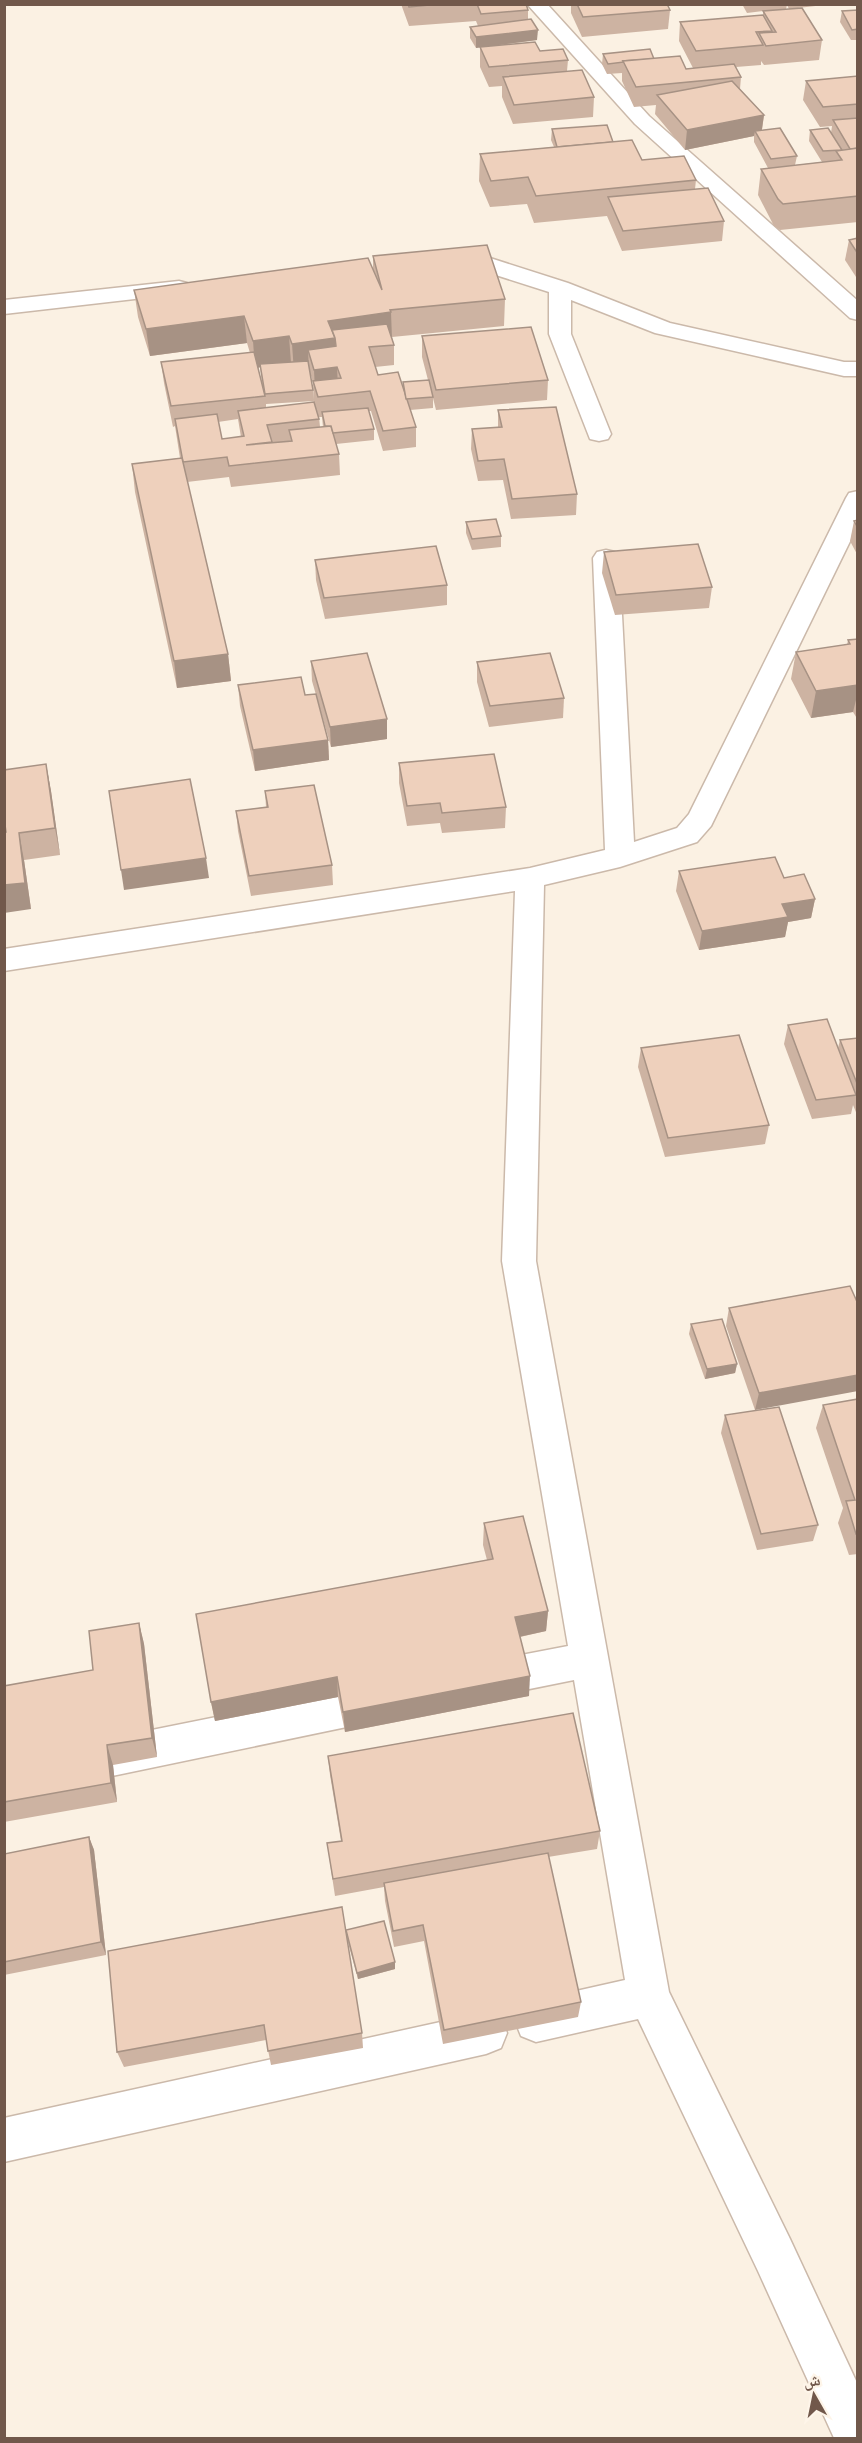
<svg xmlns="http://www.w3.org/2000/svg" width="862" height="2443" font-family="'Nunito Sans','Noto Naskh Arabic',sans-serif">
<style>
.lines{fill:none;stroke-linecap:round;stroke-linejoin:round}
.minor-casing{stroke:#cbb9aa;stroke-width:3}
.minor{fill:#fff;fill-rule:evenodd}
.wall{fill:#cdb3a2;fill-rule:evenodd}
.shaded-wall{fill:#a79284}
.building{fill:#eed0bc;stroke:#a79284;stroke-width:1.5}
</style>
<rect width="100%" height="100%" fill="#fbf1e3"/>
<g class="lines">
<g class="minor-casing">
<g id="minor">
<polygon points="527,4 547,4 649,116 858,301 858,320 850,318 635,124"/>
<polygon points="451,256 490,258 568,283 670,323 844,362 858,362 858,376 844,376 655,333 571,300 571,334 611,434 608,439 599,441 590,439 549,334 549,292 480,270 443,268 440,263 443,258"/>
<polygon points="179,281 187,283 190,288 187,293 4,314 4,300"/>
<polygon points="858,491 858,525 711,826 697,842 620,867 544,885 536,1261 669,1992 790,2239 858,2385 858,2438 834,2438 758,2271 638,2019 536,2042 521,2036 515,2021 521,2006 536,2000 625,1980 574,1680 485,1698 472,1693 466,1680 472,1667 485,1662 568,1646 502,1261 515,891 4,971 4,949 530,868 605,850 593,558 597,552 606,550 615,552 619,558 634,842 677,828 689,814 846,498 849,493"/>
<polygon points="385,1683 399,1688 404,1701 399,1714 385,1719 112,1776 98,1770 92,1757 98,1744 112,1738"/>
<polygon points="486,2012 501,2018 507,2033 501,2048 486,2054 4,2162 4,2118"/>
</g>
</g>
<use href="#minor" class="minor"/>
</g>
<g class="wall">
<polygon points="401,4 526,4 528,10 528,20 537,40 485,47 540,51 568,60 567,71 594,97 593,117 513,124 502,97 502,86 489,87 480,67 480,47 476,48 470,38 470,27 478,26 476,21 409,26"/>
<polygon points="571,4 667,4 670,10 668,29 582,37 571,13"/>
<polygon points="742,4 833,4 789,9 787,5 786,9 822,40 819,60 764,65 761,61 761,65 736,67 741,77 740,89 764,115 762,130 797,156 795,165 822,162 809,141 810,130 831,133 832,126 820,127 803,100 806,81 858,76 858,222 780,230 774,226 758,195 761,169 768,168 754,142 754,136 685,150 655,114 656,105 634,107 622,81 622,73 607,74 602,64 603,54 686,69 693,68 679,41 680,22 763,15 763,11 747,13"/>
<polygon points="858,10 858,40 851,40 840,22 842,11"/>
<polygon points="552,129 613,142 642,160 696,180 695,189 724,221 722,241 622,251 607,216 534,223 527,204 490,207 479,181 480,154 554,147 551,140"/>
<polygon points="858,238 858,280 845,260 849,240"/>
<path d="M 373,256 L 505,299 L 504,326 L 392,337 L 394,345 L 394,365 L 375,367 L 378,375 L 403,389 L 403,382 L 428,380 L 422,357 L 422,336 L 548,380 L 547,400 L 436,410 L 433,398 L 433,408 L 410,410 L 416,427 L 416,447 L 383,451 L 371,411 L 369,411 L 374,429 L 374,440 L 336,444 L 339,454 L 340,475 L 231,487 L 229,477 L 187,482 L 228,654 L 231,681 L 177,688 L 135,492 L 132,464 L 180,458 L 175,426 L 173,427 L 164,383 L 161,362 L 250,353 L 247,343 L 150,356 L 138,317 L 134,290 L 373,270 ZM 260,367 L 262,383 L 258,368 ZM 310,372 L 313,383 L 314,402 L 318,415 L 266,408 L 266,404 L 314,401 L 313,390 ZM 319,417 L 322,417 L 323,427 L 320,427 ZM 238,419 L 241,437 L 222,439 L 218,422 Z"/>
<polygon points="498,410 577,494 576,515 511,519 503,480 478,481 471,449 472,429 498,427"/>
<polygon points="858,520 858,556 850,541 854,521"/>
<polygon points="466,522 501,536 501,547 472,550 466,533"/>
<polygon points="604,552 712,587 709,608 615,615 602,573"/>
<polygon points="315,560 447,585 447,605 325,619 316,580"/>
<polygon points="858,639 858,720 853,712 811,718 791,679 796,652 847,645 848,640"/>
<polygon points="311,661 387,719 387,739 331,747 312,681"/>
<polygon points="477,662 564,698 563,718 489,727 477,682"/>
<polygon points="238,685 305,695 328,740 329,760 255,771 240,706"/>
<polygon points="399,763 506,807 505,828 442,833 440,823 407,826 399,783"/>
<polygon points="46,764 51,791 60,855 24,860 31,909 6,832"/>
<polygon points="265,791 332,865 333,885 251,896 238,831 236,811 266,807"/>
<polygon points="679,871 784,878 815,899 811,918 788,922 785,937 699,950 676,891"/>
<polygon points="788,1025 838,1048 840,1040 858,1038 858,1117 853,1105 851,1114 812,1119 784,1044"/>
<polygon points="641,1048 769,1125 765,1144 665,1157 638,1067"/>
<polygon points="858,1304 755,1410 726,1326 729,1308"/>
<polygon points="691,1324 737,1364 735,1373 705,1379 689,1334"/>
<polygon points="858,1399 858,1554 849,1555 838,1523 843,1508 816,1428 823,1405"/>
<polygon points="725,1415 818,1525 813,1541 757,1550 721,1433"/>
<polygon points="484,1523 548,1611 546,1631 520,1637 529,1696 345,1732 338,1697 215,1721 211,1702 487,1560 483,1545"/>
<polygon points="139,1623 144,1644 157,1757 113,1765 117,1802 4,1822 4,1686 93,1670"/>
<polygon points="328,1756 600,1831 597,1849 548,1857 581,2002 578,2017 443,2044 424,1941 394,1947 385,1901 384,1887 335,1896 327,1843 341,1841 330,1775"/>
<polygon points="89,1837 94,1850 106,1955 4,1975 4,1854"/>
<polygon points="346,1932 395,1969 358,1979 347,1939 362,2033 363,2048 271,2065 266,2040 124,2067 117,2052"/>
</g>
<g class="shaded-wall">
<polygon points="538,30 537,40 476,48 476,37"/>
<polygon points="764,115 761,135 755,131 754,136 685,150 687,130"/>
<polygon points="391,312 392,339 335,342 336,366 308,350 309,369 294,372 292,344 328,321"/>
<polygon points="244,316 247,343 150,356 146,329"/>
<polygon points="289,336 291,363 255,368 253,341"/>
<polygon points="337,367 338,387 315,390 314,370"/>
<polygon points="228,654 231,681 177,688 174,661"/>
<polygon points="858,685 858,692 853,712 811,718 816,691"/>
<polygon points="387,719 387,739 331,747 330,727"/>
<polygon points="328,740 329,760 255,771 253,750"/>
<polygon points="46,764 51,791 60,855 55,828"/>
<polygon points="19,833 24,860 31,909 4,913 4,885"/>
<polygon points="206,858 209,878 124,890 121,870"/>
<polygon points="815,899 811,918 788,922 785,937 699,950 702,931 782,904"/>
<polygon points="737,1364 735,1373 705,1379 707,1369"/>
<polygon points="858,1375 858,1391 755,1410 759,1393"/>
<polygon points="548,1611 546,1631 514,1638 515,1617"/>
<polygon points="139,1623 144,1644 157,1757 152,1738"/>
<polygon points="530,1676 529,1696 345,1732 343,1712"/>
<polygon points="337,1677 338,1697 215,1721 211,1702"/>
<polygon points="107,1745 113,1765 117,1802 111,1783"/>
<polygon points="89,1837 94,1850 106,1955 101,1942"/>
<polygon points="395,1962 395,1969 358,1979 357,1973"/>
</g>
<g class="building">
<polygon points="408,4 440,4 409,7"/>
<polygon points="477,4 526,4 528,10 481,14"/>
<polygon points="577,4 667,4 670,10 583,17"/>
<polygon points="802,8 822,40 766,46 759,33 776,32 763,11"/>
<polygon points="858,10 858,29 852,30 842,11"/>
<polygon points="763,15 772,31 756,32 763,45 696,51 680,22"/>
<polygon points="531,19 538,30 476,37 470,27"/>
<polygon points="535,42 540,51 563,49 568,60 489,67 480,47"/>
<polygon points="650,49 654,59 623,61 624,62 608,64 603,54"/>
<polygon points="680,56 686,69 734,64 741,77 636,87 623,61"/>
<polygon points="582,70 594,97 514,105 503,77"/>
<polygon points="858,76 858,104 823,107 806,81"/>
<polygon points="732,81 764,115 687,130 657,95"/>
<polygon points="858,118 858,148 850,149 833,120"/>
<polygon points="607,125 613,142 557,147 552,129"/>
<polygon points="780,128 797,156 771,159 755,131"/>
<polygon points="828,128 842,150 823,151 810,130"/>
<polygon points="632,140 642,160 684,156 696,180 536,196 528,177 491,181 480,154"/>
<polygon points="858,148 858,196 783,204 778,199 761,169 842,160 836,151"/>
<polygon points="708,188 724,221 623,231 608,197"/>
<polygon points="858,238 858,254 849,240"/>
<polygon points="487,245 505,299 390,310 391,312 328,321 335,338 292,344 289,336 253,341 244,316 146,329 134,290 368,258 382,290 373,256"/>
<polygon points="387,324 394,345 369,347 378,375 398,372 416,427 383,431 370,391 318,397 313,381 341,378 337,367 314,370 308,350 336,346 335,338 332,330"/>
<polygon points="531,327 548,380 436,390 422,336"/>
<polygon points="254,352 265,396 171,406 161,362"/>
<polygon points="308,361 313,390 265,394 260,364"/>
<polygon points="429,380 433,397 406,399 403,382"/>
<polygon points="314,402 319,419 267,425 272,442 246,445 292,441 289,430 331,426 339,454 229,466 227,457 183,462 175,419 217,414 222,439 244,436 238,411"/>
<polygon points="556,407 577,494 512,499 504,459 478,461 472,429 502,427 498,410"/>
<polygon points="368,408 374,429 333,433 331,426 325,426 322,412"/>
<polygon points="182,458 228,654 174,661 132,464"/>
<polygon points="496,519 501,536 472,539 466,522"/>
<polygon points="858,520 858,528 854,521"/>
<polygon points="698,544 712,587 616,595 604,552"/>
<polygon points="436,546 447,585 324,598 315,560"/>
<polygon points="858,639 858,685 816,691 796,652 850,644 848,640"/>
<polygon points="367,653 387,719 330,727 311,661"/>
<polygon points="550,653 564,698 490,706 477,662"/>
<polygon points="301,677 305,695 316,694 328,740 253,750 238,685"/>
<polygon points="494,754 506,807 442,813 440,803 407,806 399,763"/>
<polygon points="46,764 55,828 19,833 25,883 4,885 4,832 6,832 4,818 4,770"/>
<polygon points="190,779 206,858 121,870 109,791"/>
<polygon points="314,785 332,865 249,876 236,811 268,807 265,791"/>
<polygon points="775,857 784,878 804,874 815,899 782,904 788,917 702,931 679,871"/>
<polygon points="827,1019 856,1095 816,1100 788,1025"/>
<polygon points="739,1035 769,1125 668,1138 641,1048"/>
<polygon points="858,1038 858,1086 840,1040"/>
<polygon points="850,1286 858,1304 858,1375 759,1393 729,1308"/>
<polygon points="722,1319 737,1364 707,1369 691,1324"/>
<polygon points="858,1399 858,1533 856,1534 846,1501 855,1500 823,1405"/>
<polygon points="779,1407 818,1525 761,1534 725,1415"/>
<polygon points="523,1516 548,1611 515,1617 530,1676 343,1712 337,1677 211,1702 196,1614 493,1559 484,1523"/>
<polygon points="139,1623 152,1738 107,1745 111,1783 4,1802 4,1686 93,1670 89,1631"/>
<polygon points="573,1713 600,1831 333,1879 327,1843 342,1841 328,1756"/>
<polygon points="89,1837 101,1942 4,1962 4,1854"/>
<polygon points="548,1853 581,2002 444,2030 423,1925 393,1931 384,1883"/>
<polygon points="342,1907 362,2033 268,2051 264,2025 117,2052 108,1951"/>
<polygon points="384,1921 395,1962 357,1973 346,1930"/>
</g>
<rect width="862" height="2443" fill="none" stroke="#71584b" stroke-width="12"/>
<g transform="translate(814 2395) rotate(351)" stroke="#fef5e9" stroke-width="4.5" paint-order="stroke">
<path d="M0-4.5L10 22L0 15L-10 22Z" fill="#71584b"/>
<text y="-9" font-size="16" font-weight="bold" text-anchor="middle" fill="#71584b">ش</text>
</g>
</svg>
